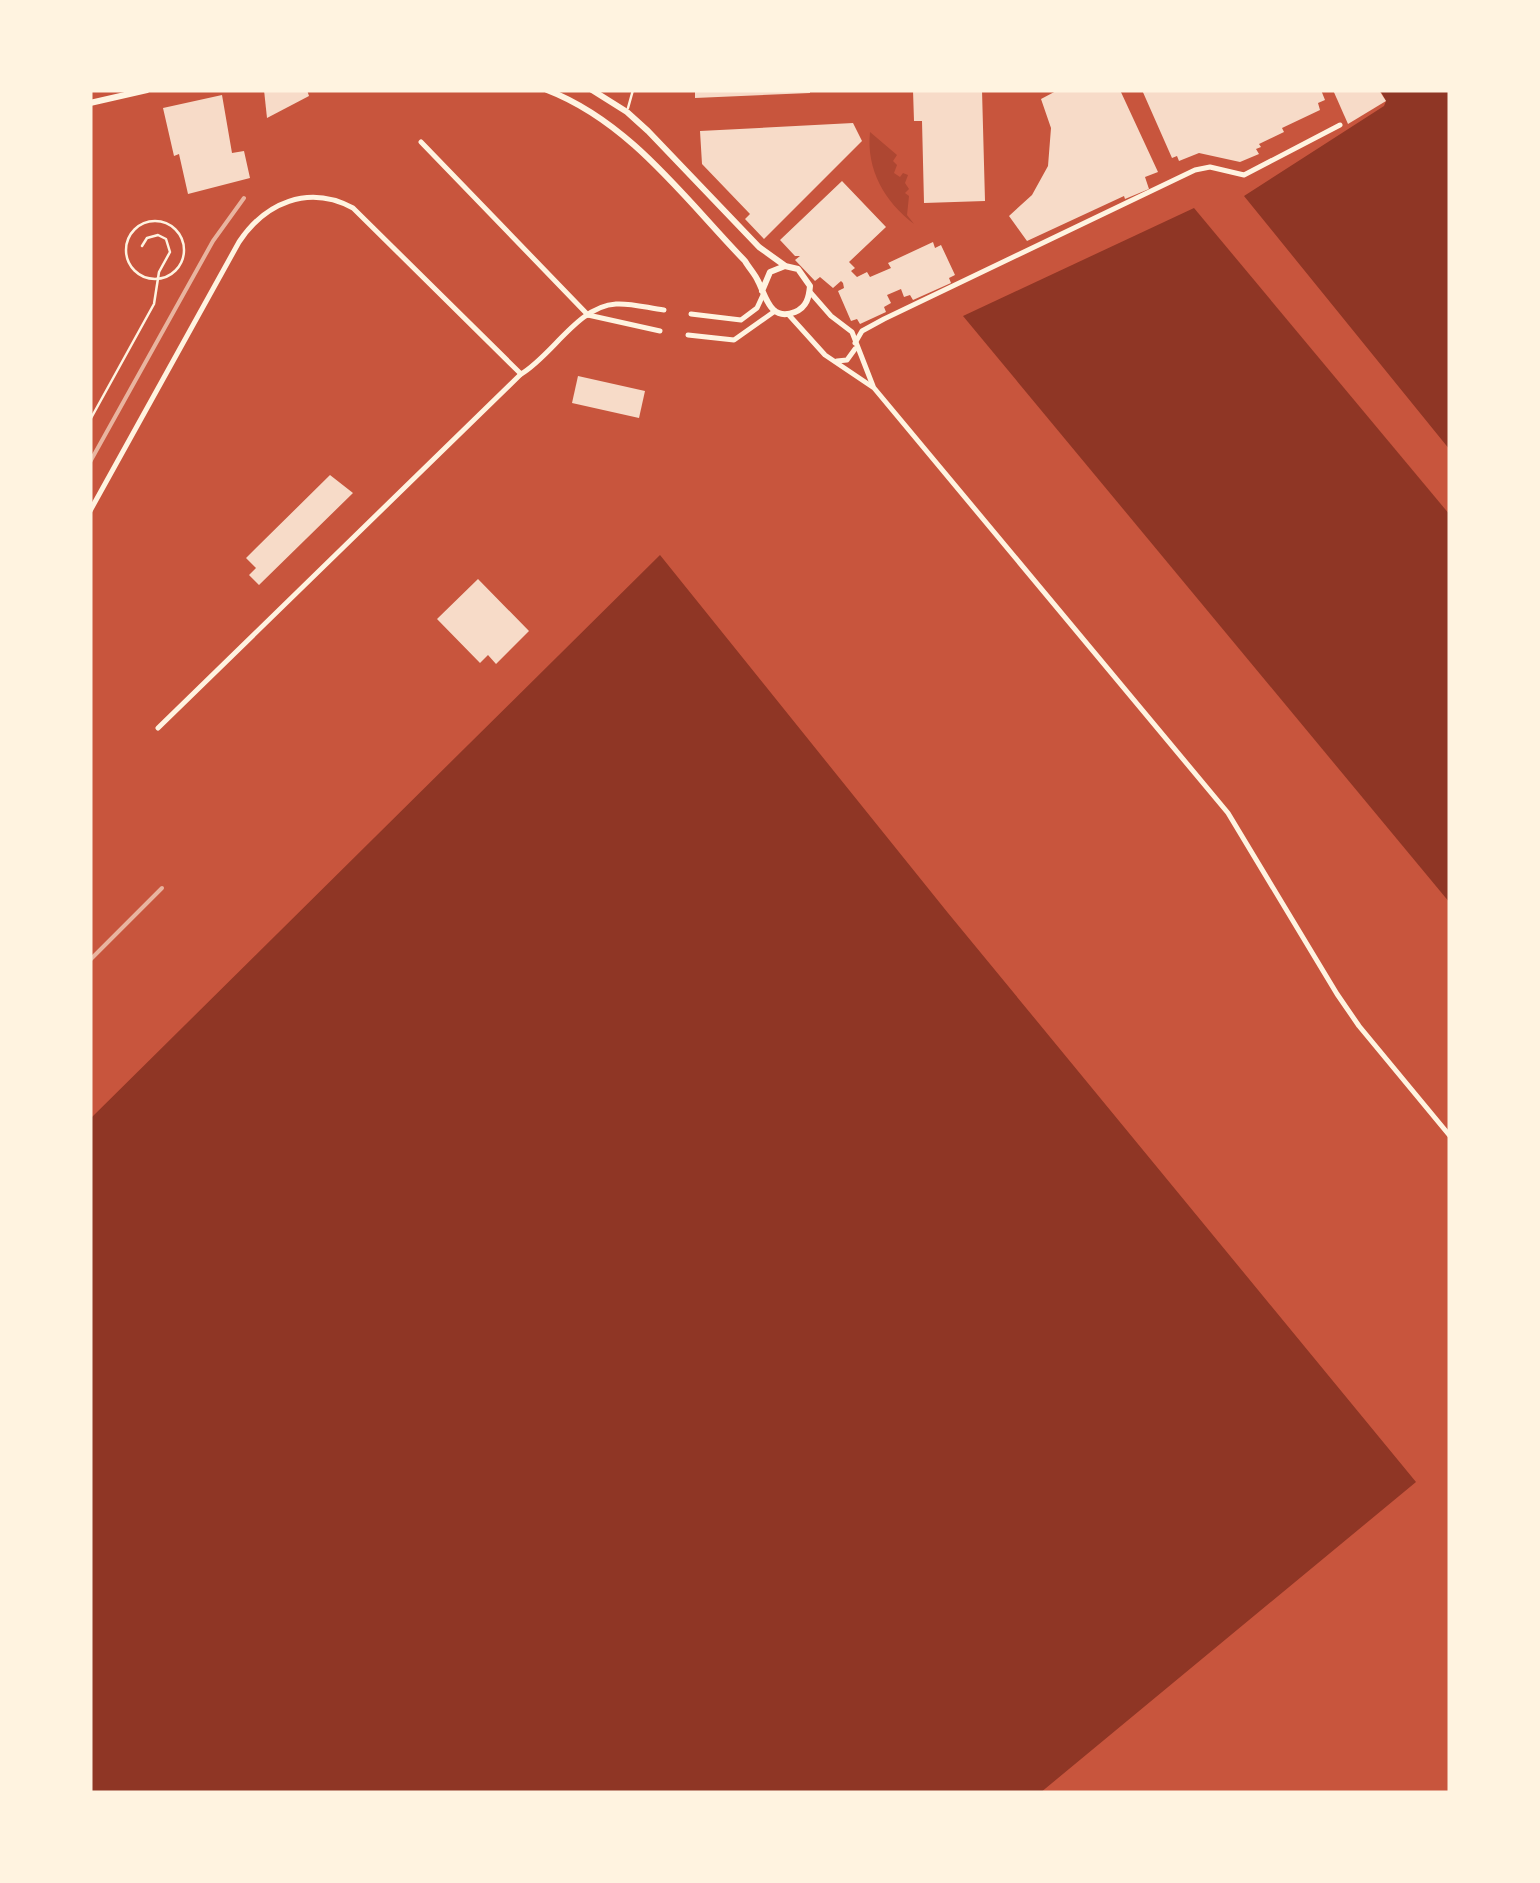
<svg xmlns="http://www.w3.org/2000/svg" width="1540" height="1883" font-family="'DejaVu Sans',sans-serif">
<style>
.green{fill:#ae4732}
.water{fill:#8f3625}
.building{fill:#f7dbc8}
.lines{fill:none;stroke-linecap:round;stroke-linejoin:round}
.service{stroke:#fff3e0;stroke-width:2.5}
.minor{stroke:#fff3e0;stroke-width:5}
.tertiary{stroke:#fff3e0;stroke-width:6}
.rail{stroke:#e9b49f;stroke-width:4}
</style>
<rect width="100%" height="100%" fill="#c8553d"/>
<path class="green" d="M 870,132 L 897,155 L 893,161 L 897,165 L 894,173 L 900,177 L 903,173 L 908,175 L 905,183 L 909,189 L 905,193 L 909,196 L 907,215 L 914,224 C 885,202 866,170 870,132 Z"/>
<g class="water">
<polygon points="1380,90 1450,90 1450,450 1244,196 1384,106 1386,101"/>
<polygon points="1194,208 1450,515 1450,903 963,316"/>
<polygon points="660,555 948,913 1416,1482 1040,1793 90,1793 90,1119"/>
</g>
<g class="building">
<polygon points="264,90 307,90 309,96 267,118"/>
<polygon points="695,90 810,90 810,93 695,98"/>
<polygon points="913,90 982,90 985,201 924,203 922,121 914,121"/>
<polygon points="1058,90 1120,90 1158,172 1145,177 1149,189 1125,199 1124,196 1027,241 1009,216 1032,195 1048,166 1051,128 1041,99"/>
<polygon points="1142,90 1321,90 1325,100 1318,103 1320,110 1282,128 1284,132 1259,144 1261,147 1256,149 1259,154 1240,162 1199,153 1179,161 1177,156 1172,158"/>
<polygon points="1333,90 1379,90 1386,101 1348,124"/>
<polygon points="222,95 232,153 244,151 250,178 188,194 179,154 174,156 163,108"/>
<polygon points="853,123 862,141 764,239 745,219 750,214 702,164 700,131"/>
<polygon points="842,181 886,227 849,262 855,268 851,271 857,277 867,272 870,277 891,268 888,263 933,242 935,248 941,245 955,275 949,278 951,283 913,300 910,295 904,297 901,289 887,295 891,303 884,307 886,312 860,324 857,319 851,321 838,291 844,288 843,283 841,281 833,288 820,277 815,281 795,260 800,256 795,256 780,240"/>
<polygon points="578,376 645,391 639,418 572,403"/>
<polygon points="330,475 353,493 259,585 249,575 256,568 246,558"/>
<polygon points="478,579 529,631 496,664 488,655 480,663 437,619"/>
</g>
<g class="lines">
<g class="service">
<polyline points="628,108 633,90"/>
<circle cx="155" cy="250" r="29"/>
<polyline points="90,420 154,304 159,272 170,252 166,239 158,235 147,238 142,246"/>
</g>
<g class="minor">
<polyline points="421,142 588,315"/>
<polyline points="810,292 831,316 852,332 873,386"/>
<polyline points="691,314 741,320 757,308 763,295"/>
<polyline points="788,314 825,355 874,388 1228,813 1337,994 1359,1026 1450,1136"/>
<polyline points="588,315 660,331"/>
<polyline points="688,335 734,340 775,311"/>
<polyline points="855,343 862,331 884,319 1195,170 1210,167 1244,175 1340,125"/>
<polyline points="837,361 847,360 855,349"/>
<path d="M 90,511 L 239,242 C 265,203 308,184 353,208 L 521,374"/>
<path d="M 158,728 L 521,374 C 552,356 578,306 616,304 C 631,303 648,308 664,310"/>
</g>
<g class="tertiary">
<path d="M 547,90 C 630,122 685,199 745,261 C 749,268 755,274 758,281 C 766,296 770,322 795,312 C 807,307 809,297 810,286 L 798,269 L 785,266 L 770,272 L 762,291"/>
<polyline points="592,90 627,112 648,131 759,247 784,265"/>
<polyline points="90,103 147,90"/>
</g>
<g class="rail">
<polyline points="90,462 213,241 244,198"/>
<polyline points="90,960 162,888"/>
</g>
</g>
<rect width="1540" height="1883" fill="none" stroke="#fff3e0" stroke-width="185"/>
</svg>
